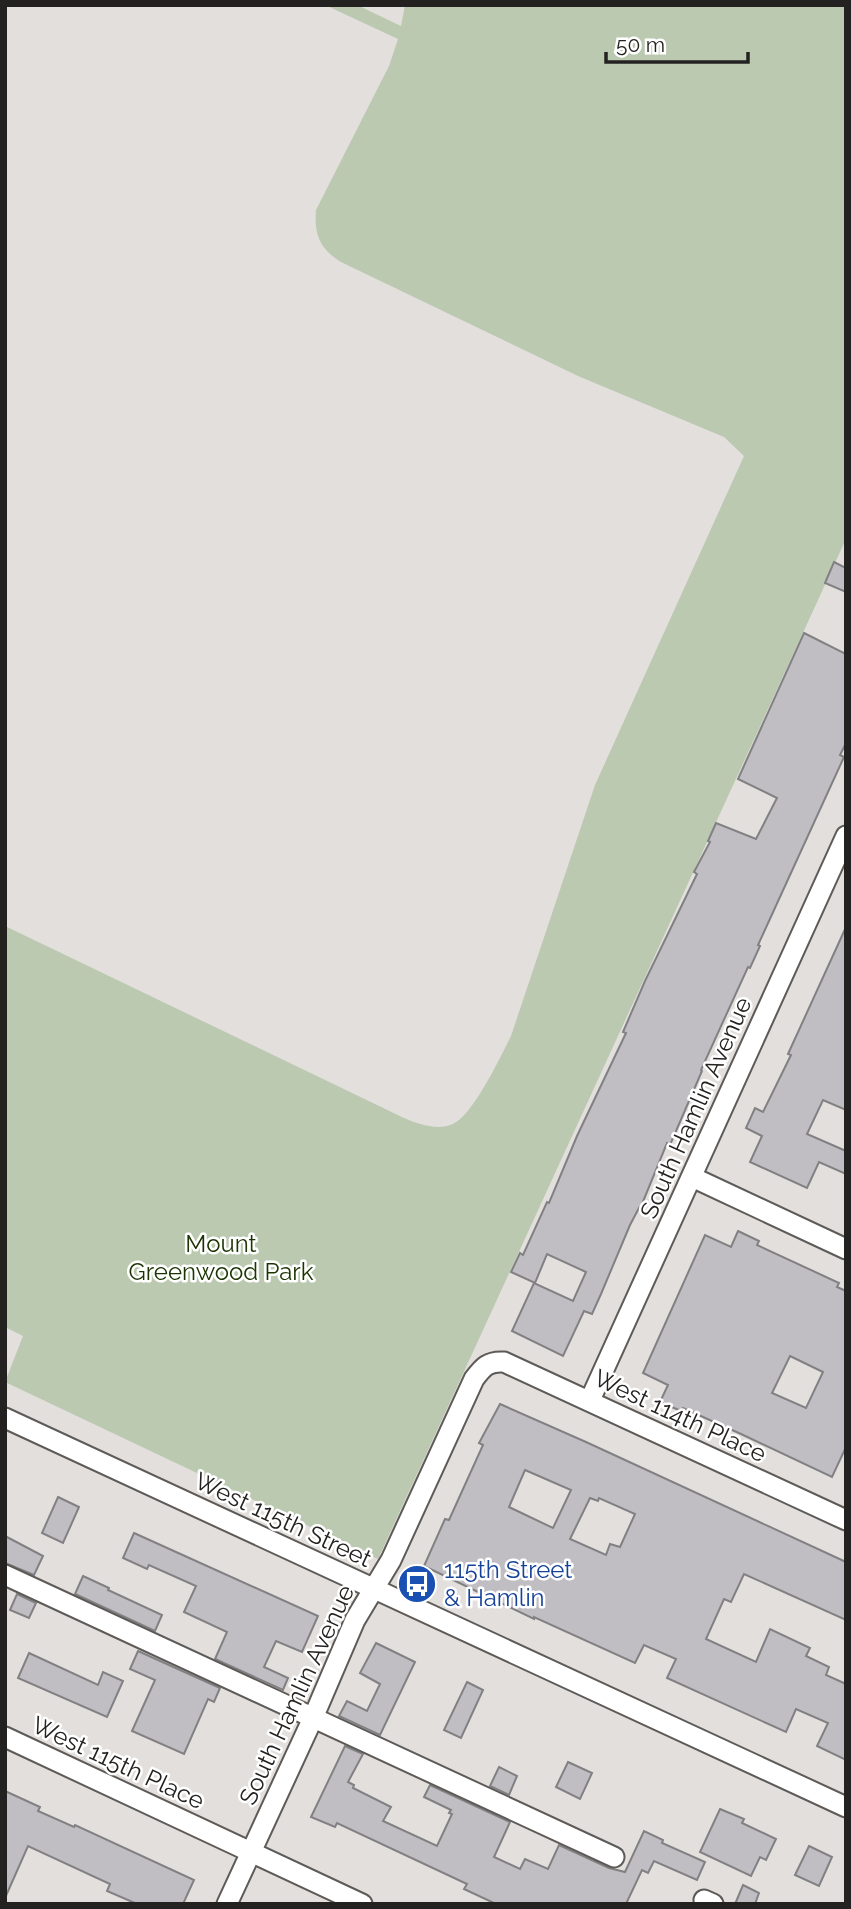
<svg xmlns="http://www.w3.org/2000/svg" width="851" height="1909" font-family="Raleway,sans-serif">
<style>
.green{fill:#bbc9b1}
.building{fill:#c0bec2;stroke:#818083;stroke-width:2;fill-rule:evenodd}
.lines{fill:none;stroke-linecap:round;stroke-linejoin:round}
.minor-casing{stroke:#5d5a57;stroke-width:23}
.minor{stroke:#fff;stroke-width:19}
.labels{text-anchor:middle;stroke-width:5;stroke-linejoin:round;paint-order:stroke}
.street-label{font-size:24px;fill:#242221;stroke:#fff}
.park-label{font-size:24px;fill:#1b3402;stroke:#fff}
.transit-label{font-size:24px;fill:#164399;stroke:#fff;text-anchor:start}
</style>
<rect width="100%" height="100%" fill="#e3dfdc"/>
<path class="green" d="M 325,5 L 357,5 L 401,26 L 405,5 L 846,5 L 846,539 L 378,1559 L 5,1382 L 23,1336 L 5,1327 L 5,926 L 404,1118 C 418,1124 438,1131 453,1124 C 473,1115 501,1056 511,1036 L 595,785 L 744,456 L 724,437 L 578,376 L 341,262 C 320,249 314,235 316,210 L 389,66 L 398,39 Z"/>
<g class="building">
<polygon points="834,562 846,568 846,592 825,583"/>
<polygon points="804,633 846,654 846,743 840,755 844,757 758,945 760,946 750,968 748,967 701,1070 702,1071 670,1145 667,1143 640,1209 639,1208 630,1225 601,1294 592,1314 584,1311 563,1356 512,1331 534,1283 573,1301 586,1272 547,1254 535,1283 511,1272 520,1253 523,1255 547,1202 549,1203 577,1136 626,1033 623,1032 645,981 697,874 694,872 710,842 708,841 716,823 756,839 777,798 738,779"/>
<polygon points="846,927 846,1110 823,1100 807,1134 846,1151 846,1174 819,1162 807,1188 750,1162 762,1136 746,1128 755,1108 763,1112 791,1055 788,1054"/>
<path d="M 738,1231 L 759,1241 L 757,1245 L 839,1283 L 837,1287 L 846,1291 L 846,1447 L 832,1477 L 741,1434 L 683,1408 L 681,1411 L 660,1402 L 668,1385 L 643,1373 L 705,1235 L 731,1247 ZM 790,1356 L 823,1372 L 806,1408 L 772,1393 Z"/>
<path d="M 500,1404 L 586,1442 L 846,1562 L 846,1620 L 744,1574 L 731,1602 L 724,1599 L 706,1639 L 756,1662 L 770,1629 L 810,1648 L 806,1656 L 829,1667 L 826,1675 L 846,1684 L 846,1760 L 817,1746 L 828,1723 L 796,1709 L 786,1732 L 667,1678 L 676,1659 L 644,1645 L 635,1663 L 534,1617 L 534,1619 L 424,1566 L 445,1519 L 449,1520 L 483,1445 L 479,1443 ZM 525,1470 L 571,1490 L 553,1528 L 509,1507 ZM 590,1498 L 598,1501 L 599,1498 L 635,1514 L 620,1547 L 610,1544 L 606,1555 L 570,1539 Z"/>
<polygon points="58,1497 79,1507 63,1543 42,1533"/>
<polygon points="134,1533 318,1616 302,1652 276,1641 264,1667 288,1678 283,1690 215,1659 227,1632 184,1612 196,1586 149,1565 147,1569 123,1558"/>
<polygon points="5,1536 43,1556 34,1575 5,1563"/>
<polygon points="83,1576 109,1588 108,1590 162,1615 155,1631 75,1594"/>
<polygon points="17,1594 36,1603 29,1618 10,1610"/>
<polygon points="376,1643 415,1662 380,1735 339,1716 347,1701 367,1711 380,1684 360,1673"/>
<polygon points="138,1651 220,1688 214,1702 208,1699 184,1754 132,1731 155,1680 130,1669"/>
<polygon points="29,1653 98,1685 103,1672 123,1681 107,1717 18,1678"/>
<polygon points="467,1682 483,1690 461,1738 444,1730"/>
<polygon points="345,1746 363,1754 348,1782 354,1785 353,1788 391,1807 383,1821 437,1846 452,1814 449,1813 451,1810 424,1797 430,1785 510,1822 494,1857 520,1869 525,1859 548,1869 559,1845 609,1868 625,1872 644,1831 663,1840 662,1843 705,1862 697,1880 654,1861 648,1873 642,1870 626,1904 496,1904 464,1889 467,1884 337,1823 335,1827 311,1817"/>
<polygon points="568,1762 592,1773 580,1799 556,1787"/>
<polygon points="499,1767 517,1776 509,1795 490,1786"/>
<polygon points="5,1791 40,1807 38,1811 74,1827 75,1825 194,1880 183,1904 137,1904 107,1891 110,1884 28,1846 5,1898"/>
<polygon points="720,1809 744,1819 742,1823 776,1839 766,1860 760,1857 751,1876 700,1852"/>
<polygon points="809,1846 832,1857 819,1886 795,1875"/>
<polygon points="743,1885 759,1893 755,1904 735,1904"/>
</g>
<g class="lines">
<g class="minor-casing">
<g id="minor">
<polyline points="692,1177 846,1249"/>
<polyline points="590,1400 846,836"/>
<polyline points="5,1418 846,1807"/>
<polyline points="5,1575 614,1857"/>
<polyline points="5,1737 362,1904"/>
<polyline points="704,1900 713,1904"/>
<path d="M 227,1904 L 313,1718 L 355,1620 L 391,1560 L 474,1379 C 483,1367 488,1361 504,1362 L 846,1520"/>
</g>
</g>
<use href="#minor" class="minor"/>
</g>
<defs>
<g id="bus-disc" transform="scale(2.0125)"><circle r="9.5" fill="#1a4fb4" stroke="#fff"/><path d="M-5-6H5V4H4V6H2V4H-2V6H-4V4H-5ZM-3.5-4V0h7V-4ZM-3.5 1.2v1.5H-2V1.2ZM2 1.2v1.5H3.5V1.2Z" fill="#fff"/></g>
</defs>
<g fill-rule="evenodd">
<use href="#bus-disc" x="417" y="1584"/>
</g>
<g class="labels">
<g class="street-label">
<text transform="translate(696 1108) rotate(-66)" y="8">South Hamlin Avenue</text>
<text transform="translate(680 1416) rotate(25)" y="8">West 114th Place</text>
<text transform="translate(283 1520) rotate(25)" y="8">West 115th Street</text>
<text transform="translate(297 1695) rotate(-65)" y="8">South Hamlin Avenue</text>
<text transform="translate(118 1763) rotate(25)" y="8">West 115th Place</text>
</g>
<g class="park-label">
<text x="221" y="1252">Mount<tspan x="221" dy="28">Greenwood Park</tspan></text>
</g>
<g class="transit-label">
<text x="444" y="1578">115th Street<tspan x="444" dy="28">&amp; Hamlin</tspan></text>
</g>
</g>
<rect width="851" height="1909" fill="none" stroke="#242221" stroke-width="14"/>
<path d="M606 52v10h142v-10" fill="none" stroke="#242221" stroke-width="3.5"/>
<text x="616" y="52" font-size="21" fill="#242221" stroke="#ffffff" stroke-width="5" paint-order="stroke">50 m</text>
</svg>
